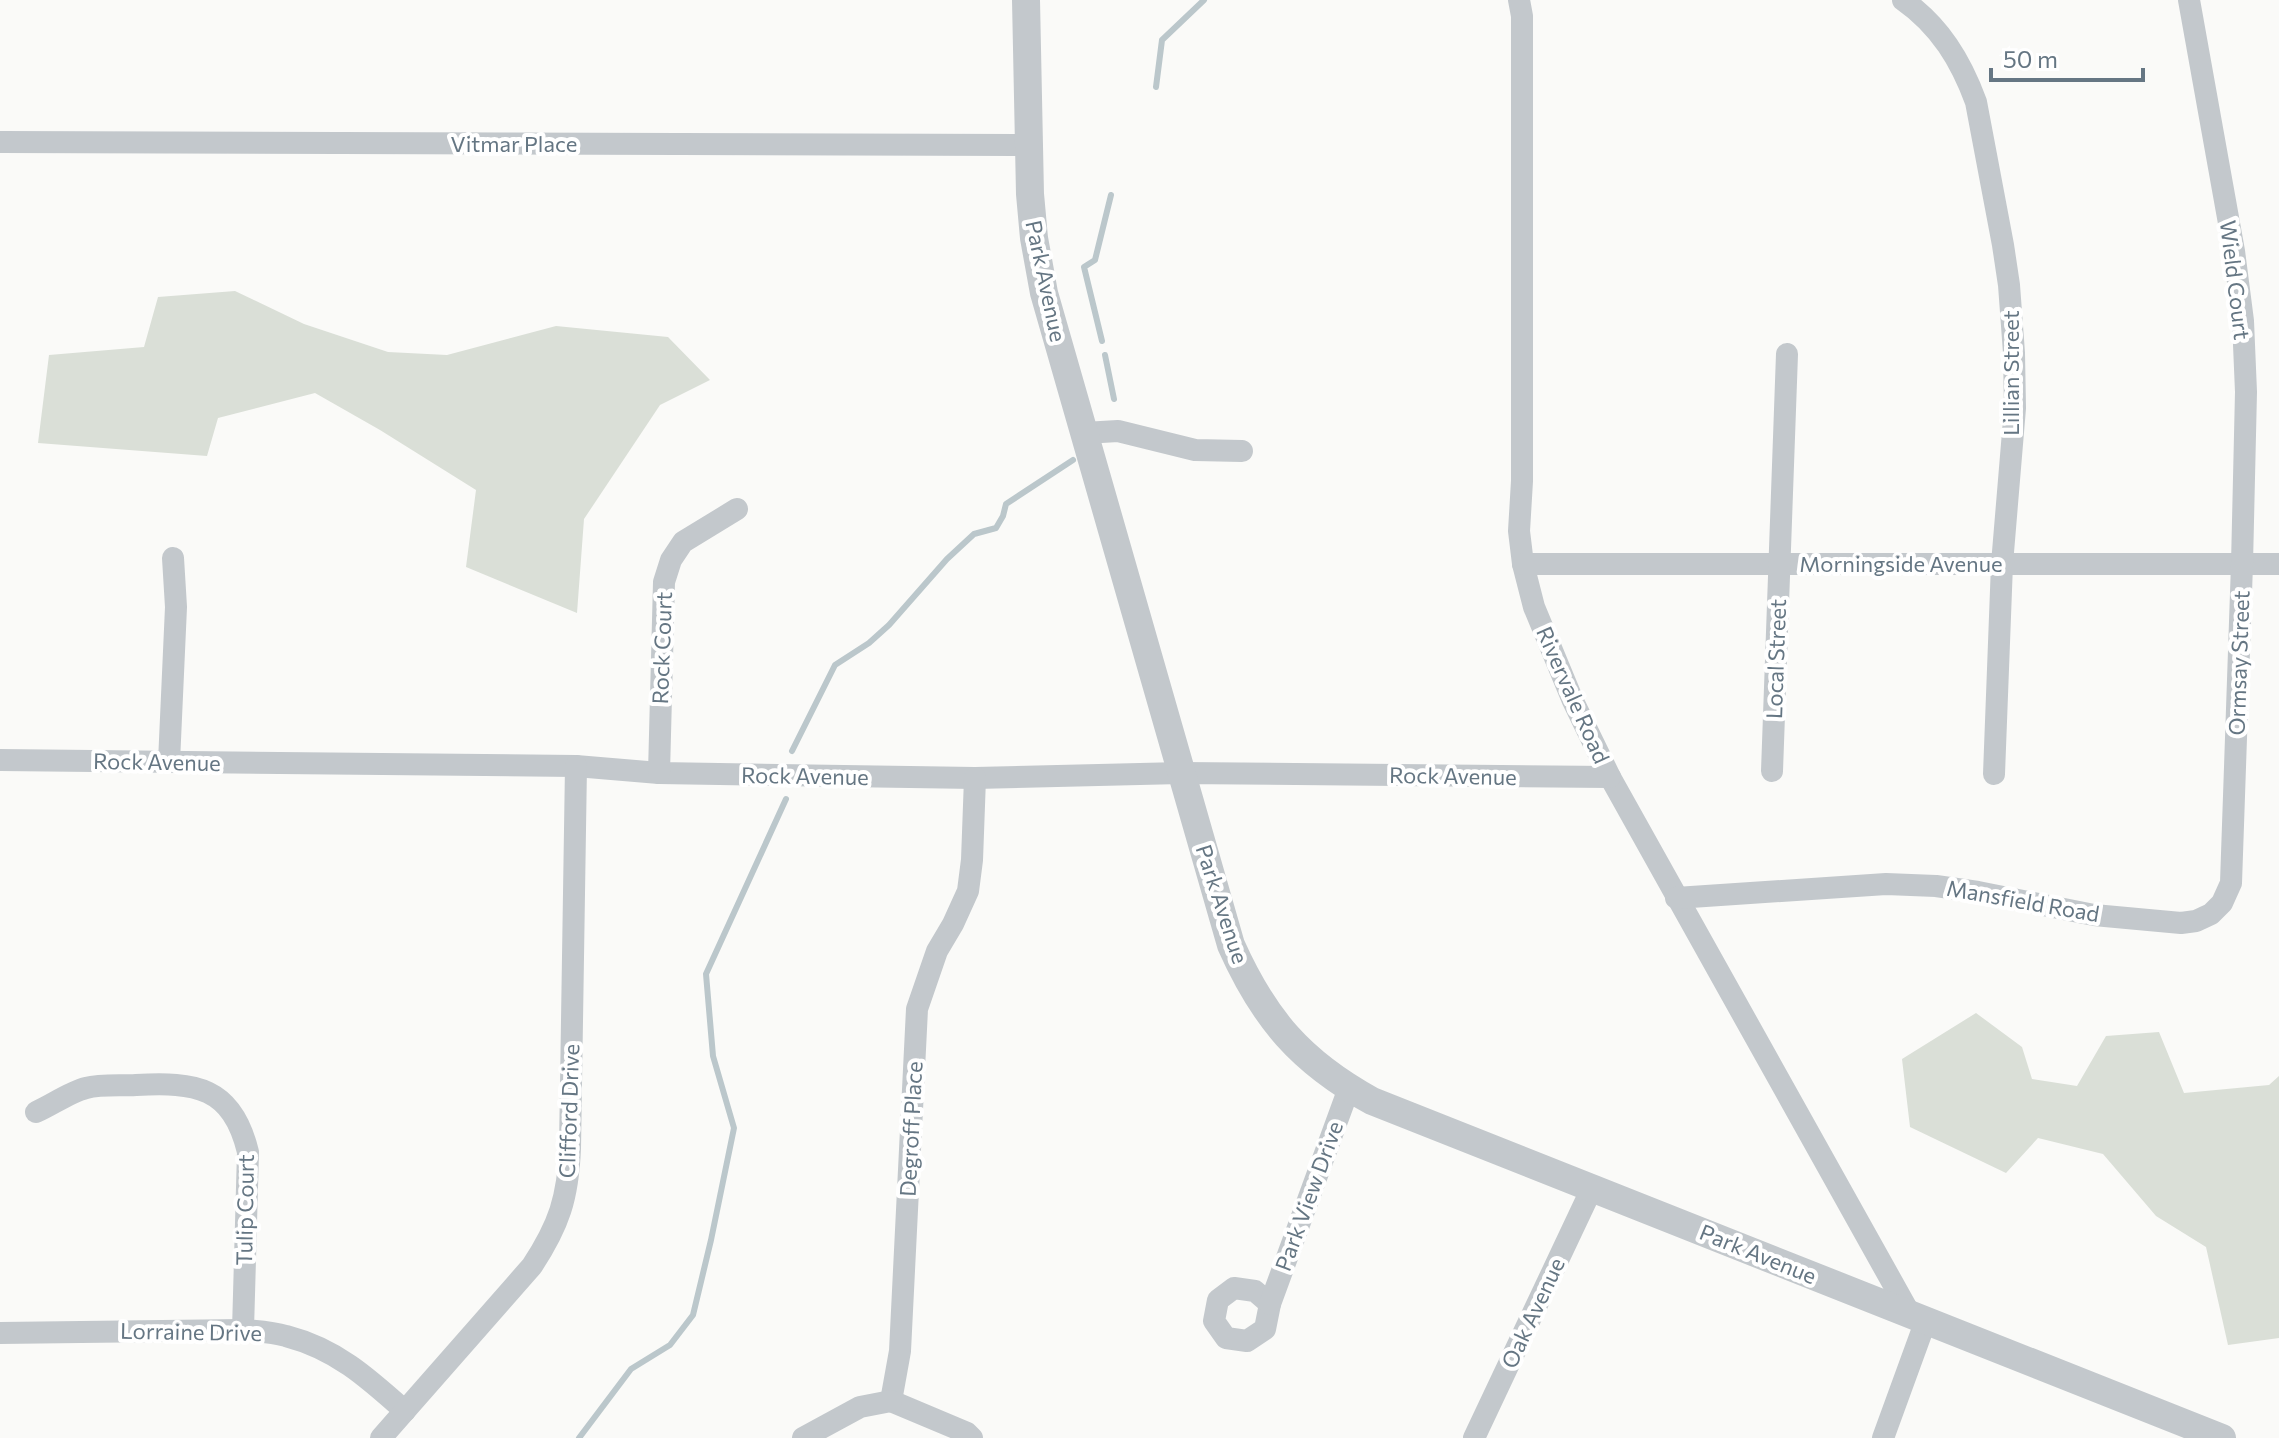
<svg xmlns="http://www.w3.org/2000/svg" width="2279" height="1438" font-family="Commissioner,sans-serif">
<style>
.green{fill:#dadfd7}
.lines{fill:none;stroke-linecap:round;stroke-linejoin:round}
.stream{stroke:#bbc7cb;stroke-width:6}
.minor{stroke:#c3c8cc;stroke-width:22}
.tertiary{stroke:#c3c8cc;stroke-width:28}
.labels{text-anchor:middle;stroke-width:8;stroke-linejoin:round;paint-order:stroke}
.street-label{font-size:22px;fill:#657683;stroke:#fff}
</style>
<rect width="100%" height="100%" fill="#fafaf8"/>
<g class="green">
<polygon points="235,291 304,324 388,352 447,355 556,326 668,337 710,380 660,405 584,519 577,613 466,567 476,490 380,430 315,393 218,418 207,456 38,443 49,355 144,347 158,297"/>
<polygon points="1976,1013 2022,1047 2032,1079 2077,1086 2106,1036 2159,1032 2184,1093 2269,1085 2279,1076 2279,1338 2228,1345 2206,1247 2156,1216 2103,1154 2038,1138 2006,1173 1910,1127 1902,1059"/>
</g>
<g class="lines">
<g class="stream">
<polyline points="1156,87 1162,40 1204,0"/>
<polyline points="1102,341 1084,267 1095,260 1111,195"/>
<polyline points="1105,355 1114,399"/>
<polyline points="792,751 835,665 869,643 889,625 947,559 974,534 996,528 1003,516 1006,504 1073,460"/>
<polyline points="579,1438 631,1369 670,1345 693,1315 711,1240 734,1128 713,1056 706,974 786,799"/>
</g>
<g class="minor">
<polyline points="1519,0 1522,16 1522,481 1519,531 1523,564 1534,607 1573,701 1610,777 1910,1314"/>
<path d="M 1903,0 C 1940,26 1961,61 1976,102 L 2003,245 L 2009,285 L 2014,353 L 2015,408 L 2002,564 L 1994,774"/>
<polyline points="0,142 1028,145"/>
<polyline points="1084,433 1118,431 1195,450 1242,451"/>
<polyline points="1523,564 2279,564"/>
<polyline points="0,760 576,766 659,773 975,778 1181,773 1610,777"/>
<polyline points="169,762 176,607 173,558"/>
<polyline points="1772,771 1787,354"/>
<polyline points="659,773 664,582 671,560 683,542 737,509"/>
<polyline points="1676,898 1886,884 1936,886 1978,892 2094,915 2181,923 2196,921 2211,914 2222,903 2231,883 2242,564 2246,392 2243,321 2234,251 2189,0"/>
<path d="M 36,1112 C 52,1105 70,1092 86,1088 C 101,1084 120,1086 136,1085 C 195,1082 232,1086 248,1152 L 243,1330"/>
<polygon points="1234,1288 1255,1291 1270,1304 1265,1329 1247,1341 1226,1338 1214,1321 1218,1300"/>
<polyline points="1270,1304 1349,1088"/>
<path d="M 0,1333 L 243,1330 C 257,1331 272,1332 286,1336 C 336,1349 367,1377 405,1411"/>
<polyline points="891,1401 900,1351 917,1009 937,951 953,924 968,891 972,860 975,778"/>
<polyline points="891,1401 967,1433 972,1438"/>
<path d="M 381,1438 L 532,1266 C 559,1225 568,1198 570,1148 L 576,766"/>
<polyline points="803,1438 860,1407 891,1401"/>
<polyline points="1474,1438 1592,1188"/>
<polyline points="1883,1438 1926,1320"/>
</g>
<path class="tertiary" d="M 1026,0 L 1030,194 L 1034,238 L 1044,293 L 1231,945 C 1264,1019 1301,1062 1372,1101 L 2222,1438"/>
</g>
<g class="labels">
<g class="street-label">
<text x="514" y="152">Vitmar Place</text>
<text transform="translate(2235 280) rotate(83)" y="8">Wield Court</text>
<text transform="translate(1046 281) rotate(78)" y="8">Park Avenue</text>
<text transform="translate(2011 373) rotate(-90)" y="8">Lillian Street</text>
<text x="1901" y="572">Morningside Avenue</text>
<text transform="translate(662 648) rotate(-88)" y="8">Rock Court</text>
<text transform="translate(1776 659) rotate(-88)" y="8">Local Street</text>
<text transform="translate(2239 663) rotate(-88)" y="8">Ormsay Street</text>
<text transform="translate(1573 695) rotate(66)" y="8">Rivervale Road</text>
<text transform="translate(157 762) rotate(1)" y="8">Rock Avenue</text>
<text transform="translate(805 776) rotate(1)" y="8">Rock Avenue</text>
<text transform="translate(1453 776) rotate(1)" y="8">Rock Avenue</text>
<text transform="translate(2023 901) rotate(10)" y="8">Mansfield Road</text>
<text transform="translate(1222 904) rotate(72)" y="8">Park Avenue</text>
<text transform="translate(569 1111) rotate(-88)" y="8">Clifford Drive</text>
<text transform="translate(911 1129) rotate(-87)" y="8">Degroff Place</text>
<text transform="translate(1309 1196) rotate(-70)" y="8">Park View Drive</text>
<text transform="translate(245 1210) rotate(-89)" y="8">Tulip Court</text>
<text transform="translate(1758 1254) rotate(22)" y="8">Park Avenue</text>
<text transform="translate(1533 1313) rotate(-65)" y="8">Oak Avenue</text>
<text transform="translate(191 1332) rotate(1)" y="8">Lorraine Drive</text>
</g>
</g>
<path d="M1991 68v12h152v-12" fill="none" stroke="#657683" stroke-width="4"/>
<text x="2003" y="68" font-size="24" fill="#657683" stroke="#ffffff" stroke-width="6" paint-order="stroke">50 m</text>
</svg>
